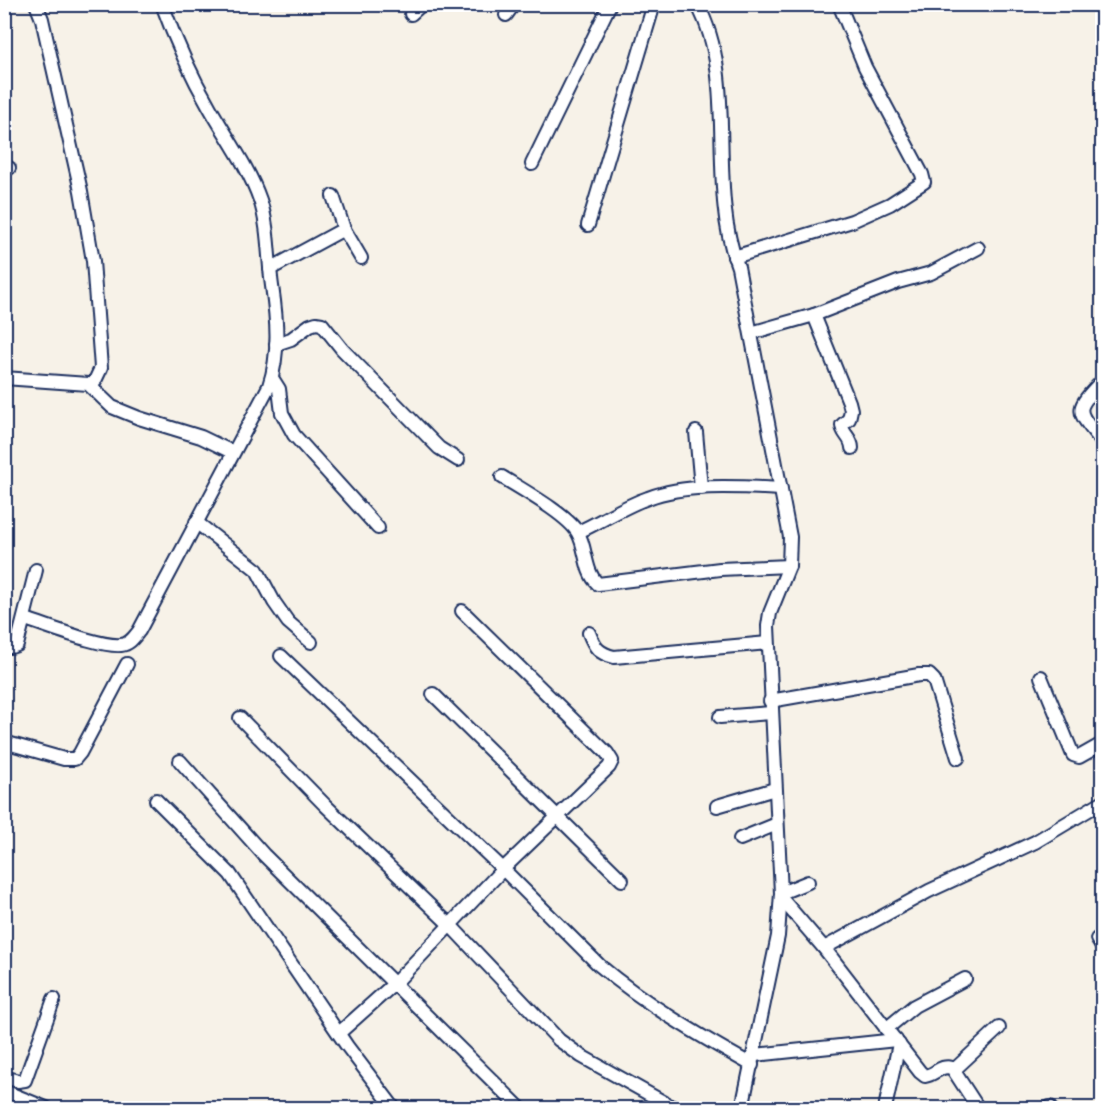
<svg xmlns="http://www.w3.org/2000/svg" width="1107" height="1113" font-family="'Gochi Hand',sans-serif">
<style>
.lines{fill:none;stroke-linecap:round;stroke-linejoin:round}
.minor-casing{stroke:#1b2f5e;stroke-width:16}
.minor{stroke:#fff;stroke-width:12}
</style>
<rect width="100%" height="100%" fill="#f7f2e8"/>
<filter id="ink" filterUnits="userSpaceOnUse"><feTurbulence type="fractalNoise" baseFrequency=".0167" numOctaves="2"/><feDisplacementMap in="SourceGraphic" scale="12" xChannelSelector="R" yChannelSelector="G"/><feConvolveMatrix kernelMatrix="1 2 1 2 8 2 1 2 1" color-interpolation-filters="sRGB"/></filter>
<g filter="url(#ink)">
<g class="lines">
<g class="minor-casing">
<g id="minor">
<polyline points="36,4 42,19 81,191 93,261 101,368 92,387"/>
<path d="M 697,4 C 739,80 706,184 738,267 L 790,537 L 789,566 L 770,613 L 768,626 L 781,893 L 778,936 L 742,1108"/>
<polyline points="411,14 422,4"/>
<polyline points="506,15 514,4"/>
<polyline points="532,164 610,4"/>
<polyline points="4,168 9,168"/>
<polyline points="588,225 654,4"/>
<polyline points="344,229 361,258"/>
<polyline points="734,257 852,221 890,204 924,182 922,174 865,67 839,4"/>
<polyline points="270,269 344,229 333,196"/>
<path d="M 814,315 L 849,402 L 851,410 L 849,419 L 842,425 C 842,434 852,438 852,448"/>
<polyline points="751,333 814,315 898,282 931,273 978,248"/>
<polyline points="276,344 291,339 310,325 316,323 322,324 342,349 439,448 458,460"/>
<polyline points="4,378 88,384 112,407 139,418 201,437 232,452"/>
<polyline points="272,378 279,389 282,413 294,435 378,528"/>
<path d="M 1102,381 C 1072,412 1077,410 1102,442"/>
<polyline points="696,432 701,488"/>
<path d="M 502,477 C 521,489 568,515 578,533 C 587,549 584,571 598,584 L 720,569 L 789,566"/>
<polyline points="196,522 257,570 274,602 288,622 311,642"/>
<path d="M 578,532 C 601,522 624,506 648,498 C 687,483 740,487 781,489"/>
<path d="M 25,619 C 48,626 100,647 121,645 C 130,644 134,637 139,631 L 269,386 C 280,353 277,320 272,286 C 268,258 269,227 260,200 C 249,168 227,138 210,108 C 191,75 175,40 162,4"/>
<path d="M 589,633 C 595,648 598,653 614,657 L 768,643"/>
<polyline points="4,646 11,647 17,645 36,570"/>
<path d="M 281,656 L 503,869 L 599,965 C 645,1004 700,1036 752,1065"/>
<polyline points="1041,677 1073,755 1079,757 1102,744"/>
<polyline points="433,694 622,880"/>
<polyline points="770,701 919,675 929,675 934,680 958,758"/>
<polyline points="720,717 771,713"/>
<polyline points="240,718 325,805 450,925 559,1040 581,1056 674,1108"/>
<polyline points="4,742 64,759 75,759 80,753 127,664"/>
<polyline points="180,761 264,855 520,1108"/>
<polyline points="156,800 230,874 347,1046 394,1108"/>
<polyline points="717,806 775,789"/>
<polyline points="740,839 777,824"/>
<polyline points="781,893 808,882"/>
<path d="M 781,898 L 824,948 L 920,1072 L 925,1076 C 935,1075 941,1064 952,1068 L 978,1108"/>
<polyline points="1097,939 1102,947"/>
<polyline points="824,948 929,891 1035,842 1102,802"/>
<polyline points="886,1029 914,1006 965,979"/>
<polyline points="339,1033 395,983 503,869 609,767 612,761 607,753 462,611"/>
<polyline points="755,1055 896,1040"/>
<polyline points="954,1070 999,1028"/>
<polyline points="4,1077 18,1081 25,1080 54,999"/>
<polyline points="4,1091 46,1108"/>
<polyline points="1050,1107 1051,1108"/>
<polyline points="885,1108 899,1044"/>
</g>
</g>
<use href="#minor" class="minor"/>
</g>
</g>
<rect width="1107" height="1113" fill="none" stroke="#fff" stroke-width="24"/>
<rect x="12" y="12" width="1083" height="1089" fill="none" stroke="#1b2f5e" stroke-width="2" filter="url(#ink)"/>
</svg>
